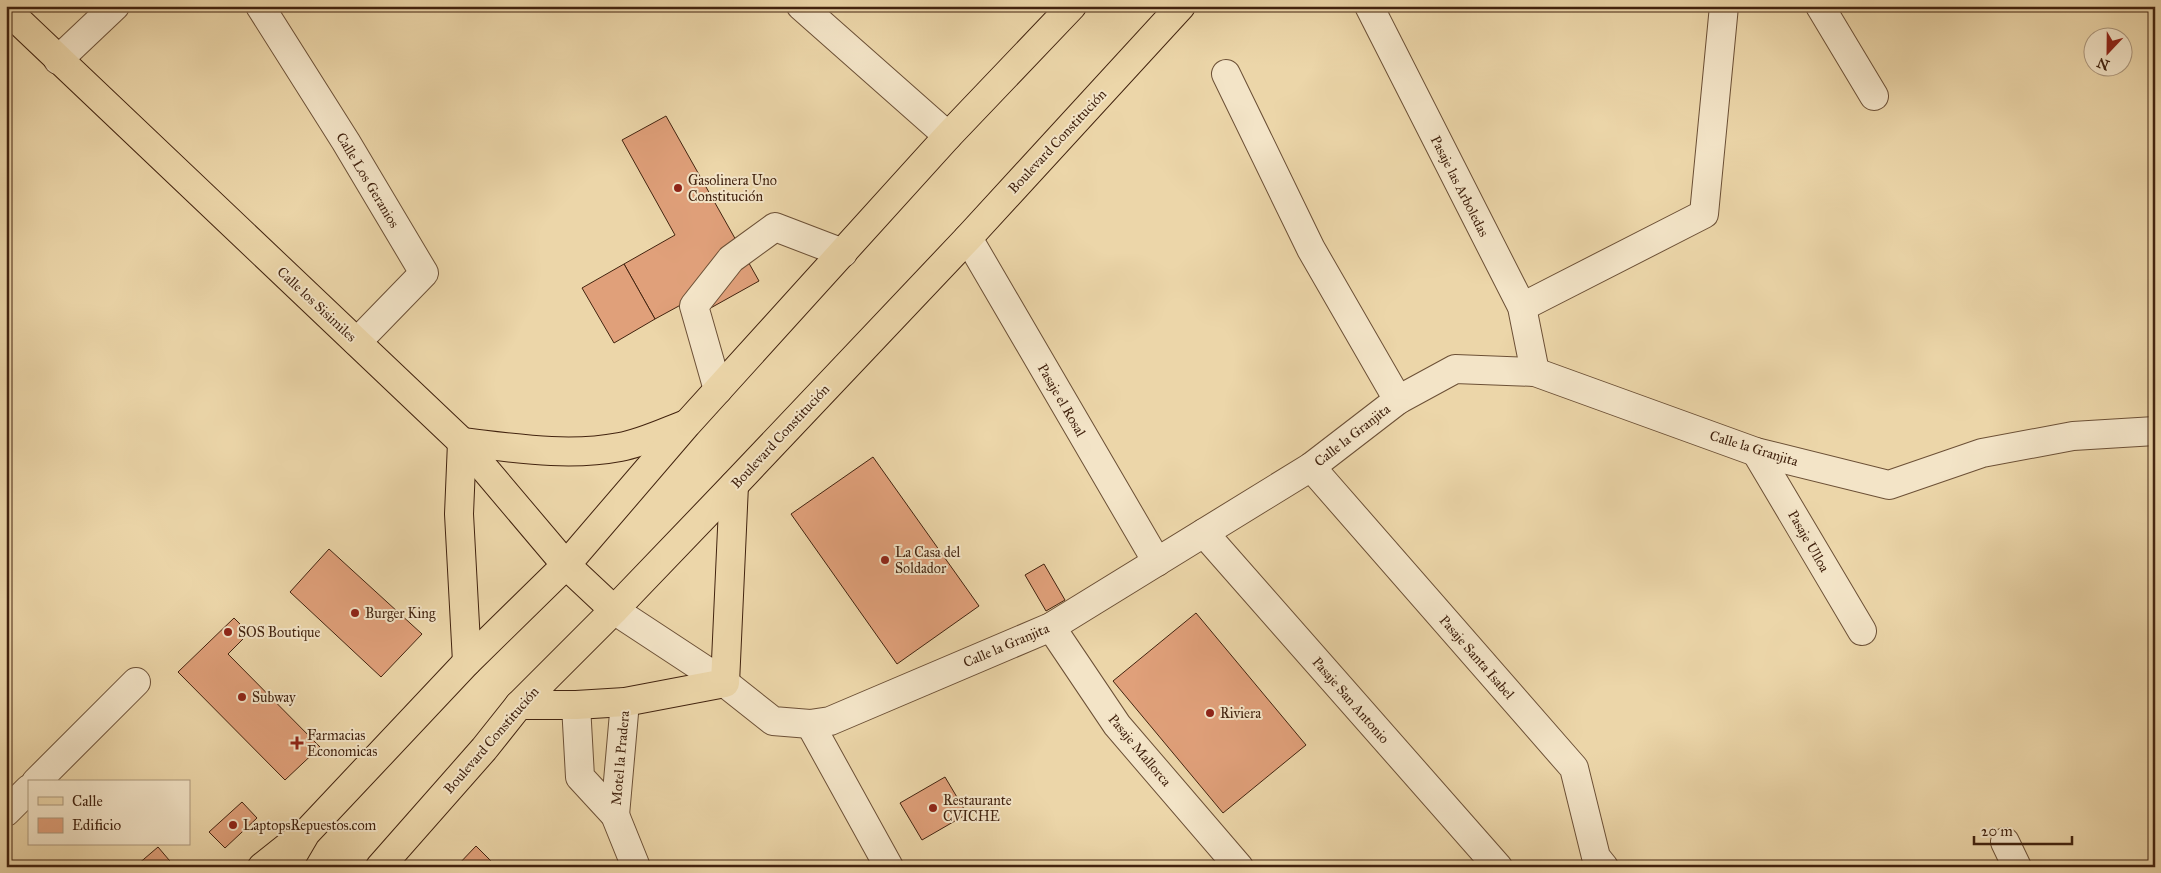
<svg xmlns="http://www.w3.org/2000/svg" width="2161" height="873" font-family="'IM FELL Great Primer',serif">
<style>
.building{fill:#e0a07a;stroke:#42230f}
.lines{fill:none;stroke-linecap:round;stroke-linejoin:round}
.minor-casing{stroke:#6c5036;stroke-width:30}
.major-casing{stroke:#42230f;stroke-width:30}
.highway-casing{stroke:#42230f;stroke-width:30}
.minor{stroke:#f3e4c7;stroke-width:28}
.major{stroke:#ecd6a9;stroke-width:28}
.highway{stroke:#ecd6a9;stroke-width:28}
.poi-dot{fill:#8f2418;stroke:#f3e4c7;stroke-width:2}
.labels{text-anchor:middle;stroke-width:4;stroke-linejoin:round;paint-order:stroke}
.street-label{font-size:14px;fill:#42230f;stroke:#f3e4c7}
.poi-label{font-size:14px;fill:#42230f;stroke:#f3e4c7;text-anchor:start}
</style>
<rect width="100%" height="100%" fill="#ecd6a9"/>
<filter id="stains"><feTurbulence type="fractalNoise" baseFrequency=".004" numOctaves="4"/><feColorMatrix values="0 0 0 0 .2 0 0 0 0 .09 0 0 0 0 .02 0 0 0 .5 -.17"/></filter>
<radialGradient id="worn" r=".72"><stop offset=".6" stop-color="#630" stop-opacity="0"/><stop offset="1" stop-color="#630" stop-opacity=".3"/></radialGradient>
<g class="building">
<polygon points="666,116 759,281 707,310 699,295 655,319 624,264 675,235 622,140"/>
<polygon points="624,264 655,319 614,343 582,288"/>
<polygon points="873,457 979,606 897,664 791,514"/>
<polygon points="329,549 422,634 381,677 290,592"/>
<polygon points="1044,564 1065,600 1046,611 1025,575"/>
<polygon points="1196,613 1306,745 1223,813 1113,681"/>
<polygon points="234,618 249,633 228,654 320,747 285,780 178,672"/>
<polygon points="945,777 967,814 922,840 900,803"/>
<polygon points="242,802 257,818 225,848 209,832"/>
<polygon points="476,846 497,867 456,867"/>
<polygon points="158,847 175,867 137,865"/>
</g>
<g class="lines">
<g class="minor-casing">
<g id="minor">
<polyline points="260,6 346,142 424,273 357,342"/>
<polyline points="801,6 948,136"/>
<polyline points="1369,6 1522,307 1535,372"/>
<polyline points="1820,6 1874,96"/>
<polyline points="58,60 115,6"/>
<polyline points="1226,74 1311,249 1398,400"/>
<polyline points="968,238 1157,562"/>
<polyline points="1522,307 1704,214 1724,6"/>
<polyline points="718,390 694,306 731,259 775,227 843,253"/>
<polyline points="1756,452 1862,631"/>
<polyline points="1311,467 1574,768 1596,857 1604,867"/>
<polyline points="1204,533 1498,867"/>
<polyline points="614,610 725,683 773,721 810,724 830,721 1051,627 1311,467 1398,400 1455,369 1535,372 1756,452 1889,485 1982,453 2073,436 2155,431"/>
<polyline points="1051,627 1117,725 1239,867"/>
<polyline points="576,705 580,777 615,815 636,867"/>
<polyline points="810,724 889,867"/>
<polyline points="36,782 136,682"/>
<polyline points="6,812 29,789"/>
<polyline points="615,815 625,702"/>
<polyline points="2005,842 2017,867"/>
</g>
</g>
<g class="major-casing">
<polyline id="major" points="6,9 462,442 566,565 614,610"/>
</g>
<g class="highway-casing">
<g id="highway">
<path d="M 467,662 L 459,514 L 462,442 C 514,448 568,457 620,447 C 642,443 665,432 686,424"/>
<polyline points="519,705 576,705 625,702 725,683 734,485"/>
<polyline points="262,867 296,840"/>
<polyline points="286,867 306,833 467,662 566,565 687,424 948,136 1072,6"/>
<polyline points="380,867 484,749 519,705 614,610 734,485 968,238 1181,6"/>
</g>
</g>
<use href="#minor" class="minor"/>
<use href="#major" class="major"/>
<use href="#highway" class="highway"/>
</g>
<g class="poi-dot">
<circle cx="678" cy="188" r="5"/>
<circle cx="885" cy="560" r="5"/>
<circle cx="355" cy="613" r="5"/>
<circle cx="228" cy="632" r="5"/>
<circle cx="242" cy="697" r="5"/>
<circle cx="1210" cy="713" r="5"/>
<path d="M294.5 735.5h5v5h5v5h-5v5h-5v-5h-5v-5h5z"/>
<circle cx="933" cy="808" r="5"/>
<circle cx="233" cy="825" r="5"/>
</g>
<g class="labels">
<g class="street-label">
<text transform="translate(1057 141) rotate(-47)" y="5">Boulevard Constitución</text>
<text transform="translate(368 180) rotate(59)" y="5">Calle Los Geranios</text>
<text transform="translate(1460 186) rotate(63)" y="5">Pasaje las Arboledas</text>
<text transform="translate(317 304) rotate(43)" y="5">Calle los Sisimiles</text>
<text transform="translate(1062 400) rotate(60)" y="5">Pasaje el Rosal</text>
<text transform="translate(1352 435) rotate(-38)" y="5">Calle la Granjita</text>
<text transform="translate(780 436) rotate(-47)" y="5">Boulevard Constitución</text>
<text transform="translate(1754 448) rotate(17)" y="5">Calle la Granjita</text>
<text transform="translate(1809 541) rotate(60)" y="5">Pasaje Ulloa</text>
<text transform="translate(1006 645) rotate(-23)" y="5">Calle la Granjita</text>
<text transform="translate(1477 657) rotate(49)" y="5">Pasaje Santa Isabel</text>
<text transform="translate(1351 700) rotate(49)" y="5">Pasaje San Antonio</text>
<text transform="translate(491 740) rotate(-49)" y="5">Boulevard Constitución</text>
<text transform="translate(1140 750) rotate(50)" y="5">Pasaje Mallorca</text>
<text transform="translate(620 758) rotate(-85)" y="5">Motel la Pradera</text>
</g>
<g class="poi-label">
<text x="688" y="185">Gasolinera Uno<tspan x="688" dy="16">Constitución</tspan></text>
<text x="895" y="557">La Casa del<tspan x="895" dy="16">Soldador</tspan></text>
<text x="365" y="618">Burger King</text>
<text x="238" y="637">SOS Boutique</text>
<text x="252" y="702">Subway</text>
<text x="1220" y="718">Riviera</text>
<text x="307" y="740">Farmacias<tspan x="307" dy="16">Economicas</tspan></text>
<text x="943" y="805">Restaurante<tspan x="943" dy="16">CVICHE</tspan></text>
<text x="243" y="830">LaptopsRepuestos.com</text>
</g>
</g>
<rect width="2161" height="873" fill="none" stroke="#ecd6a9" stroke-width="25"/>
<rect x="8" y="8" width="2146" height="858" fill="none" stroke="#42230f" stroke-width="2.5"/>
<rect x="12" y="12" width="2136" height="848" fill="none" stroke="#42230f"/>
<rect x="28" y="780" width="162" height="65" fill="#f3e4c7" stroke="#ac977d"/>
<rect x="38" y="797" width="25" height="8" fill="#ecd6a9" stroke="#ac977d"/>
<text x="72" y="806" font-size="15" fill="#42230f">Calle</text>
<rect x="38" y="818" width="25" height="15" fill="#e0a07a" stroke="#ac977d"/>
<text x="72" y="830" font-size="15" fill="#42230f">Edificio</text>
<g transform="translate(2108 52) rotate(202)"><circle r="24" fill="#f3e4c7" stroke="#ac977d"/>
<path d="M0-4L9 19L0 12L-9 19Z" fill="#8f2418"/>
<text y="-8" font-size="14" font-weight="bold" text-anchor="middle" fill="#42230f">N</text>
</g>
<path d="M1974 836v8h98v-8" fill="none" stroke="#42230f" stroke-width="2.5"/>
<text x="1981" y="836" font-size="15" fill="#42230f" stroke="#f3e4c7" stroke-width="4" paint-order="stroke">20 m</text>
<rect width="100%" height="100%" filter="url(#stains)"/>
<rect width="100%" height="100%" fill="url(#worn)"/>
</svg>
